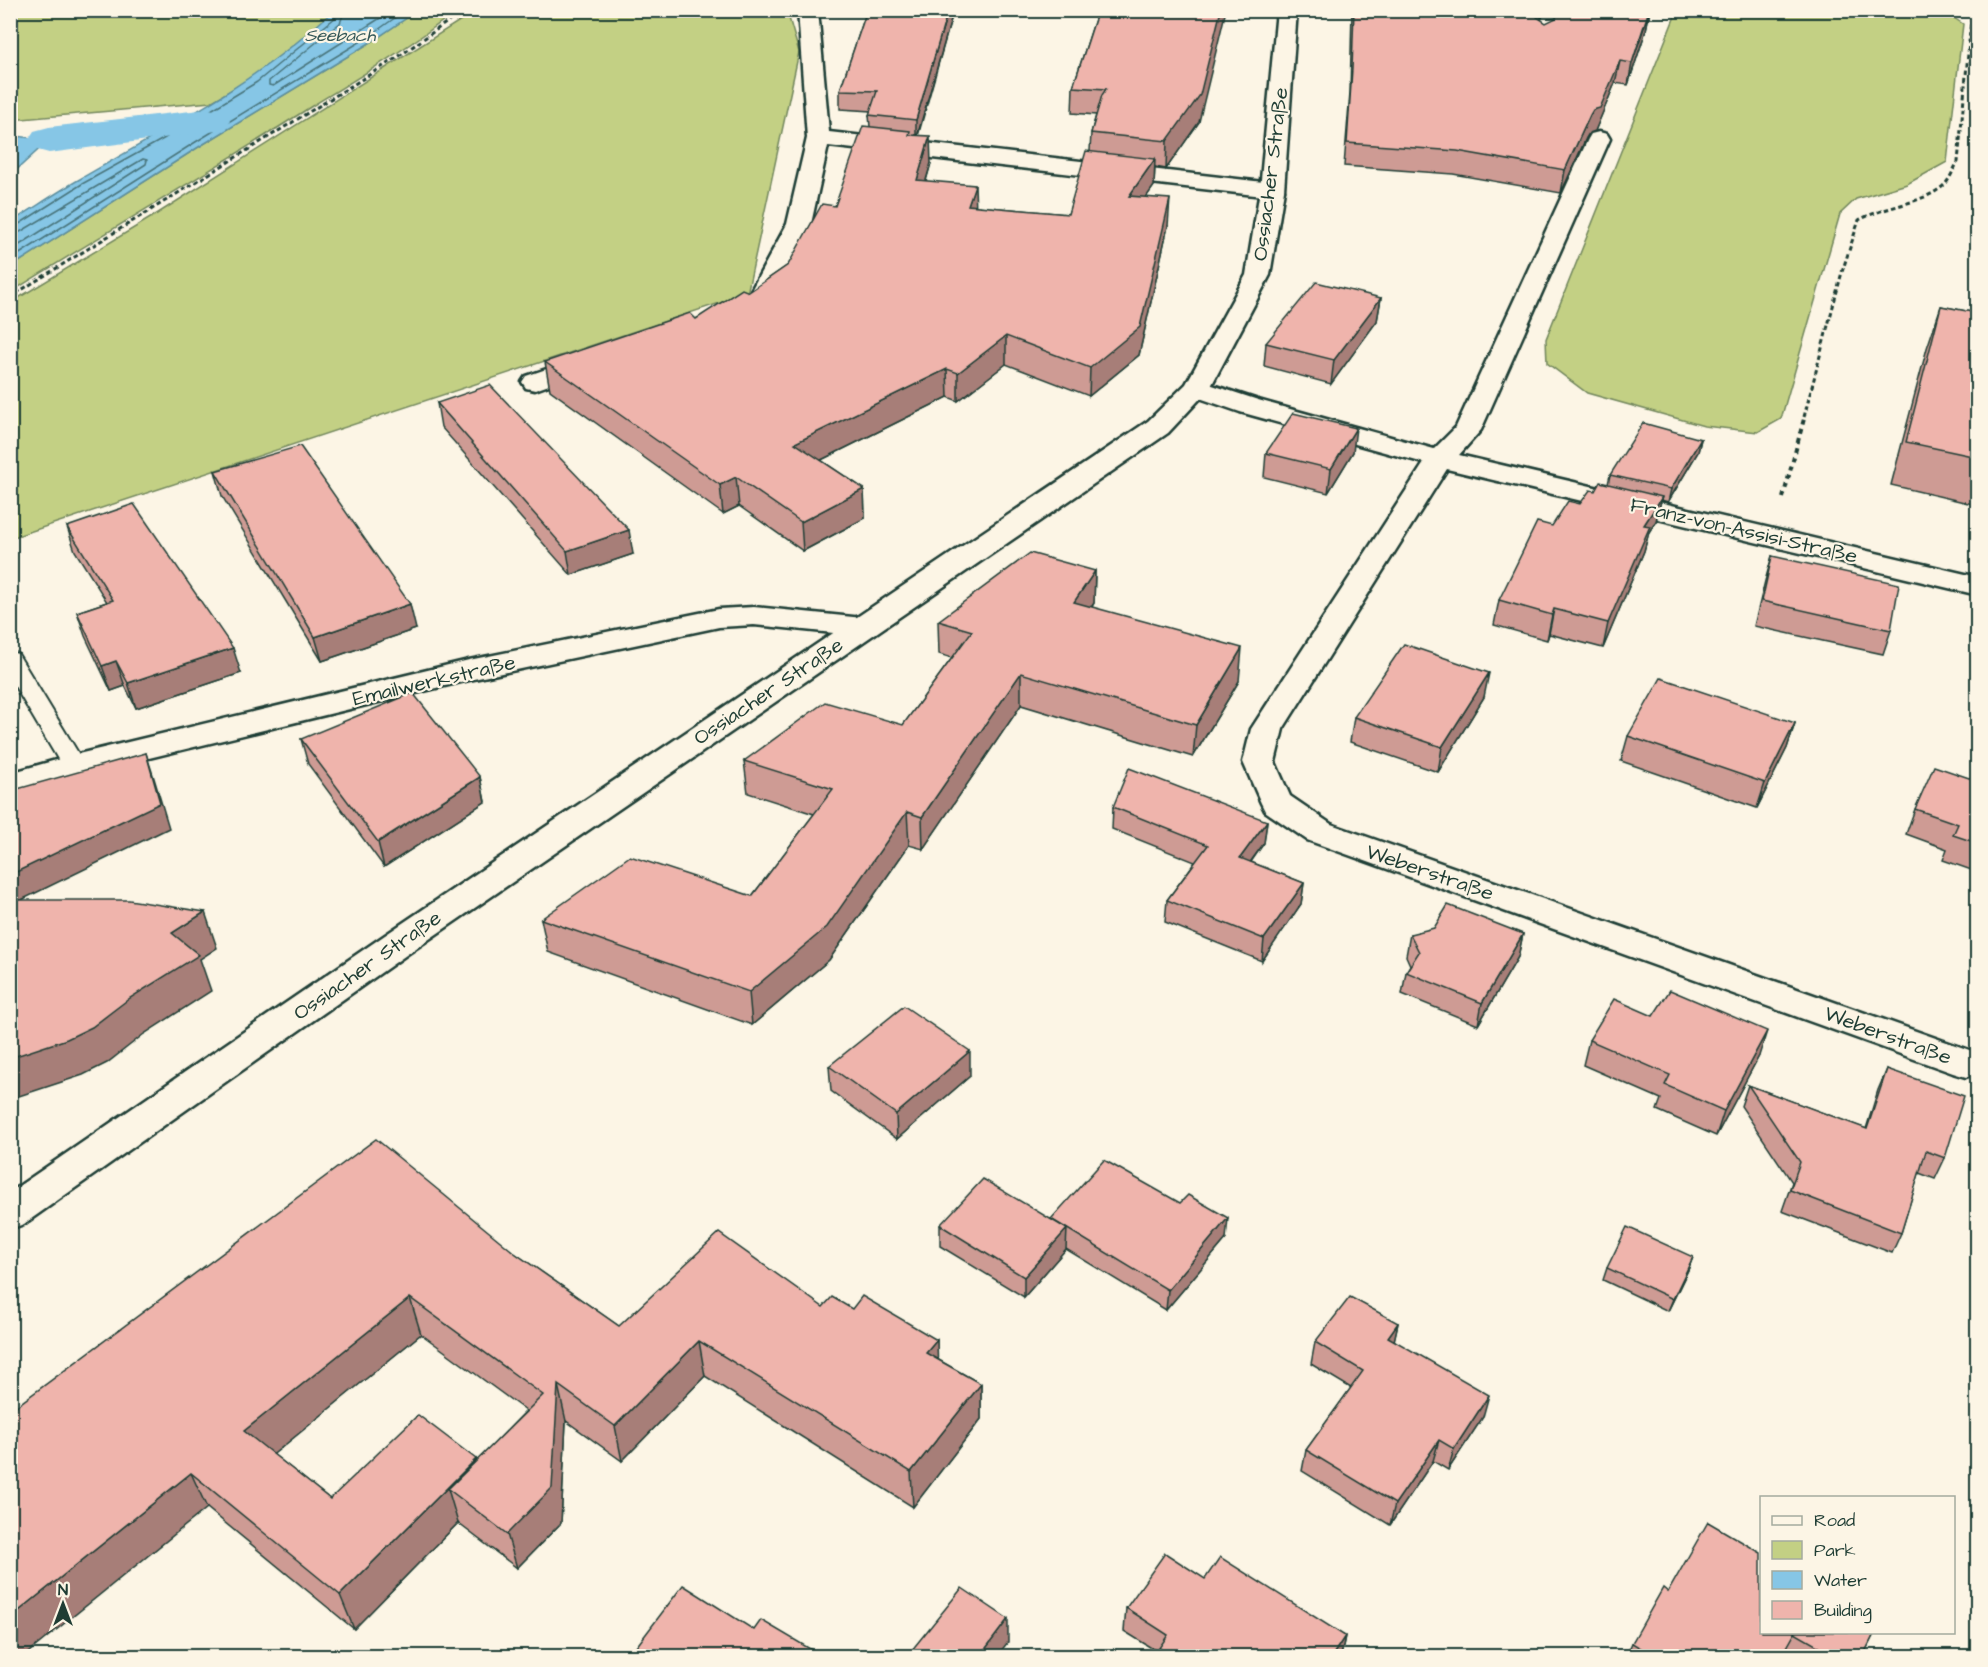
<svg xmlns="http://www.w3.org/2000/svg" width="1988" height="1667" font-family="'Architects Daughter',sans-serif">
<style>
.green{fill:#c3d084;stroke:#71865c;stroke-width:1.5}
.water{fill:#86c6e6;stroke:#5d8f9f;stroke-width:1.5}
.lines{fill:none;stroke-linecap:round;stroke-linejoin:round}
.shore{stroke:#48747b;stroke-width:1.5}
.canal{fill:#86c6e6;fill-rule:evenodd}
.service-casing{stroke:#1f3d34;stroke-width:4}
.minor-casing{stroke:#1f3d34;stroke-width:5}
.secondary-casing{stroke:#1f3d34;stroke-width:5}
.path-far1{stroke:#1f3d34;stroke-width:3;stroke-dasharray:4.5 3;stroke-linecap:butt}
.path{stroke:#1f3d34;stroke-width:4;stroke-dasharray:5 4.5;stroke-linecap:butt}
.service{fill:#fcf5e5;fill-rule:evenodd}
.minor{fill:#fcf5e5;fill-rule:evenodd}
.secondary{fill:#fcf5e5;fill-rule:evenodd}
.wall{fill:#ce9b94;stroke:#1f3d34;stroke-width:1.5;fill-rule:evenodd}
.shaded-wall{fill:#a77e78;stroke:#1f3d34;stroke-width:1.5}
.building{fill:#efb4ac;stroke:#1f3d34;stroke-width:1.5}
.labels{text-anchor:middle;stroke-width:4.5;stroke-linejoin:round;paint-order:stroke}
.far-water-label{font-size:18px;font-style:italic;fill:#345858;stroke:#fcf5e5}
.street-label{font-size:21px;fill:#1f3d34;stroke:#fcf5e5}
</style>
<rect width="100%" height="100%" fill="#fcf5e5"/>
<filter id="ink" filterUnits="userSpaceOnUse"><feTurbulence type="fractalNoise" baseFrequency=".0167" numOctaves="2"/><feDisplacementMap in="SourceGraphic" scale="12" xChannelSelector="R" yChannelSelector="G"/><feConvolveMatrix kernelMatrix="1 2 1 2 8 2 1 2 1" color-interpolation-filters="sRGB"/></filter>
<g filter="url(#ink)">
<g class="green">
<polygon points="1942,10 1963,24 1947,162 1907,184 1856,199 1840,214 1781,419 1758,432 1704,426 1587,393 1547,363 1546,339 1677,11"/>
<polygon points="10,11 334,11 313,30 253,77 211,102 11,120"/>
<path d="M 417,11 L 456,11 C 411,46 361,76 312,106 C 213,170 111,229 11,292 L 11,267 L 197,148 L 371,42 Z"/>
<polygon points="475,11 787,11 799,52 747,294 11,538 10,303 152,217"/>
</g>
<g class="water">
<path d="M 334,10 L 417,11 L 371,42 L 197,148 L 11,267 L 11,222 C 34,208 57,192 80,179 C 168,128 259,81 334,10 Z"/>
<polygon points="16,136 49,140 11,175 11,137"/>
</g>
<g class="lines">
<g class="shore">
<polyline points="345,10 340,23 269,81 269,85 273,86 393,10"/>
<polyline points="10,227 16,226 82,184 165,138 257,82 336,17 337,10"/>
<polyline points="10,234 20,232 143,159 147,160 146,164 10,251"/>
<polyline points="10,260 194,143 368,37 406,10"/>
</g>
<polygon class="canal" points="209,109 224,112 230,121 224,130 49,153 34,149 28,140 34,131 49,127"/>
<g class="service-casing">
<g id="service">
<polygon points="1546,10 1561,10 1551,38 1543,43 1535,38"/>
<polygon points="10,652 18,654 86,766 82,772 74,774 66,772 62,766 10,678"/>
</g>
</g>
<g class="minor-casing">
<g id="minor">
<path d="M 798,10 L 818,10 L 829,132 L 1272,183 L 1280,185 L 1284,190 L 1280,195 L 1272,197 L 828,146 L 811,224 L 771,301 C 763,312 743,315 731,312 L 727,307 L 731,302 L 748,296 L 787,224 L 807,138 Z"/>
<polygon points="1599,132 1607,134 1610,139 1481,430 1459,455 1978,577 1978,595 1447,469 1283,729 1275,762 1290,796 1331,824 1978,1053 1978,1073 1966,1077 1953,1073 1307,840 1265,811 1261,803 1243,762 1251,729 1424,463 1240,412 1188,394 1184,388 1188,382 1197,380 1258,400 1434,449 1456,427 1588,139 1591,134"/>
<polygon points="590,354 599,357 603,362 599,367 535,390 526,388 522,382 526,376"/>
<polygon points="754,607 863,618 874,620 878,627 874,634 863,636 754,625 719,627 469,680 75,776 10,795 10,773 74,755 469,660 719,609"/>
</g>
</g>
<g class="secondary-casing">
<polygon id="secondary" points="1277,10 1297,10 1284,190 1270,275 1210,388 1168,433 409,953 24,1224 10,1229 10,1192 385,935 1148,421 1186,384 1246,275 1260,190"/>
</g>
<g class="path-far1">
<polyline points="10,297 398,57 464,10"/>
<path d="M 1804,417 L 1842,272 L 1859,220 C 1884,206 1928,203 1946,183 C 1951,177 1954,168 1958,162 L 1972,10"/>
</g>
<polyline class="path" points="1783,498 1805,415"/>
<use href="#service" class="service"/>
<use href="#minor" class="minor"/>
<use href="#secondary" class="secondary"/>
</g>
<g class="wall">
<polygon points="833,10 976,10 974,17 952,16 918,136 931,163 926,181 975,206 1068,214 1090,151 1091,133 1096,115 1072,113 1073,87 1098,10 1199,122 1166,169 1155,167 1154,186 1146,197 1168,226 1139,355 1089,396 1006,364 958,401 948,397 821,460 864,489 865,518 803,551 739,506 723,514 550,390 545,362 696,319 749,292 788,265 835,206 870,127 869,115 871,111 840,109 840,90 866,13 833,12"/>
<polygon points="1352,10 1544,10 1540,19 1546,23 1650,10 1646,30 1628,85 1615,83 1595,131 1589,133 1586,138 1561,193 1453,174 1344,166 1350,92"/>
<polygon points="1381,298 1377,321 1331,384 1264,366 1266,343"/>
<polygon points="1941,306 1977,313 1977,505 1891,485 1927,348"/>
<polygon points="437,403 633,554 571,575 441,427"/>
<polygon points="1701,439 1698,452 1668,502 1661,500 1656,521 1649,532 1644,551 1603,648 1549,634 1547,640 1494,625 1499,600 1552,526 1608,484 1610,475"/>
<polygon points="1353,452 1328,493 1264,477 1266,453"/>
<polygon points="215,471 416,629 322,661 222,496"/>
<polygon points="67,527 241,673 136,708 125,686 111,691 85,636 77,612 107,602 75,551"/>
<polygon points="1772,556 1891,630 1883,654 1754,626 1765,581"/>
<polygon points="1095,571 1094,603 1092,607 1239,681 1193,757 1021,705 923,849 909,845 829,960 752,1025 548,952 541,919 752,896 814,814 748,793 744,761 903,725 952,658 939,654 938,621"/>
<polygon points="1484,697 1438,772 1350,742 1354,717"/>
<polygon points="1795,723 1787,748 1757,808 1621,761 1628,736"/>
<polygon points="301,739 480,777 485,802 384,867 308,764"/>
<polygon points="1977,777 1977,872 1943,860 1947,849 1906,834 1915,809 1969,778"/>
<polygon points="1113,807 1267,821 1264,843 1251,862 1304,883 1301,904 1262,961 1165,922 1167,900 1195,862 1112,829"/>
<polygon points="1410,934 1523,934 1518,957 1478,1025 1402,994 1406,972 1410,965 1406,956"/>
<polygon points="1653,1016 1759,1056 1716,1136 1657,1110 1661,1099 1583,1065 1589,1040"/>
<polygon points="829,1066 970,1076 897,1139 831,1091"/>
<polygon points="1887,1069 1945,1158 1935,1179 1919,1173 1901,1233 1892,1253 1782,1211 1792,1182 1741,1106 1748,1085 1866,1129 1878,1090"/>
<polygon points="1051,1219 1226,1239 1166,1310 1066,1249 1024,1297 940,1246 940,1225"/>
<path d="M 516,1254 L 619,1326 L 823,1307 L 852,1309 L 937,1340 L 937,1359 L 981,1384 L 981,1419 L 913,1507 L 705,1376 L 622,1461 L 566,1421 L 561,1523 L 517,1568 L 459,1524 L 458,1523 L 354,1629 L 207,1508 L 10,1411 ZM 421,1334 L 526,1411 L 477,1461 L 476,1459 L 330,1499 L 273,1454 Z"/>
<polygon points="1693,1257 1688,1270 1668,1311 1603,1280 1607,1268"/>
<polygon points="1398,1323 1394,1340 1483,1417 1448,1470 1433,1461 1390,1525 1302,1471 1306,1450 1351,1388 1311,1364 1315,1342"/>
<polygon points="1205,1579 1345,1636 1341,1656 1158,1656 1158,1652 1124,1631 1126,1608"/>
<polygon points="1668,1592 1875,1632 1863,1656 1789,1656 1784,1653 1782,1656 1626,1656 1632,1643"/>
</g>
<g class="shaded-wall">
<polygon points="948,10 952,10 952,16 916,140 916,120"/>
<polygon points="1221,10 1226,10 1199,122 1166,169 1167,141"/>
<polygon points="1539,10 1544,10 1533,39 1537,17"/>
<polygon points="1650,10 1646,30 1628,85 1632,63"/>
<polygon points="1620,61 1615,83 1595,131 1589,133 1586,138 1561,193 1565,170 1590,115"/>
<polygon points="930,136 931,163 918,207 917,180"/>
<polygon points="1155,159 1154,186 1128,223 1129,196"/>
<polygon points="975,185 976,212 968,205"/>
<polygon points="1170,199 1168,226 1139,355 1089,396 1090,368"/>
<polygon points="1381,298 1377,321 1331,384 1334,360"/>
<polygon points="1006,336 1006,364 958,401 958,373"/>
<polygon points="947,369 948,397 797,472 795,443"/>
<polygon points="1356,428 1353,452 1328,493 1331,469"/>
<polygon points="1701,439 1698,452 1668,502 1671,489"/>
<polygon points="736,477 739,506 723,514 720,485"/>
<polygon points="864,489 865,518 803,551 801,522"/>
<polygon points="1662,497 1656,521 1649,532 1644,551 1603,648 1608,623 1644,525"/>
<polygon points="629,530 633,554 571,575 567,551"/>
<polygon points="1095,571 1094,603 1073,634 1074,602"/>
<polygon points="410,604 416,629 322,661 315,637"/>
<polygon points="1554,609 1549,634 1547,640 1552,615"/>
<polygon points="233,648 241,673 136,708 128,683"/>
<polygon points="1242,648 1239,681 1193,757 1196,725"/>
<polygon points="116,661 125,686 111,691 102,666"/>
<polygon points="1021,673 1021,705 923,849 922,817"/>
<polygon points="1489,673 1484,697 1438,772 1442,747"/>
<polygon points="1795,723 1787,748 1757,808 1765,783"/>
<polygon points="146,753 154,778 169,828 13,904 10,898 10,875"/>
<polygon points="480,777 485,802 384,867 378,842"/>
<polygon points="907,812 909,845 829,960 752,1025 749,992"/>
<polygon points="1267,821 1264,843 1238,879 1240,858"/>
<polygon points="1304,883 1301,904 1262,961 1264,939"/>
<polygon points="205,912 217,948 200,959 211,991 144,1034 107,1063 83,1075 10,1099 10,1058 172,933"/>
<polygon points="1523,934 1518,957 1478,1025 1482,1003"/>
<polygon points="1767,1031 1759,1056 1716,1136 1724,1111"/>
<polygon points="970,1051 970,1076 897,1139 896,1114"/>
<polygon points="1228,1218 1226,1239 1166,1310 1168,1290"/>
<polygon points="1067,1229 1066,1249 1024,1297 1024,1277"/>
<polygon points="1693,1257 1688,1270 1668,1311 1673,1299"/>
<polygon points="410,1298 421,1334 259,1466 244,1431"/>
<polygon points="1398,1323 1393,1346 1388,1337"/>
<polygon points="937,1340 938,1376 926,1353"/>
<polygon points="699,1341 705,1376 622,1461 615,1426"/>
<polygon points="981,1384 981,1419 913,1507 911,1472"/>
<polygon points="558,1385 566,1421 561,1523 517,1568 507,1534"/>
<polygon points="1489,1395 1483,1417 1448,1470 1454,1449"/>
<polygon points="1439,1440 1433,1461 1390,1525 1395,1504"/>
<polygon points="476,1459 487,1494 448,1489 458,1523 354,1629 340,1595"/>
<polygon points="191,1473 207,1508 24,1656 10,1656 10,1618"/>
<polygon points="1008,1619 1008,1642 997,1656 980,1656"/>
<polygon points="1345,1636 1341,1656 1332,1656"/>
</g>
<g class="building">
<polygon points="867,10 948,10 916,120 869,115 877,91 840,90"/>
<polygon points="1098,10 1221,10 1200,95 1167,141 1091,133 1102,95 1106,89 1073,87"/>
<polygon points="1354,10 1539,10 1537,17 1546,23 1556,18 1559,10 1649,10 1632,63 1620,61 1600,108 1593,110 1590,115 1565,170 1457,151 1347,143 1352,69"/>
<polygon points="863,126 910,131 909,135 930,136 917,180 975,185 968,205 1068,214 1086,151 1155,159 1129,196 1170,199 1140,327 1090,368 1006,336 958,373 947,369 795,443 864,489 801,522 736,477 720,485 545,362 690,313 696,319 742,289 749,292 788,265 822,204 835,206"/>
<polygon points="1316,282 1381,298 1334,360 1266,343"/>
<polygon points="1941,306 1977,313 1977,457 1906,442"/>
<polygon points="490,385 629,530 567,551 437,403"/>
<polygon points="1293,413 1356,428 1331,469 1266,453"/>
<polygon points="1643,423 1701,439 1671,489 1610,475"/>
<polygon points="300,446 410,604 315,637 215,471"/>
<polygon points="1600,482 1662,497 1644,525 1650,526 1608,623 1554,609 1552,615 1499,600 1537,522 1552,526 1568,501 1580,504 1590,490 1595,491"/>
<polygon points="134,504 233,648 128,683 116,661 102,666 77,612 113,600 67,527"/>
<polygon points="1030,553 1095,571 1074,602 1242,648 1196,725 1021,673 922,817 907,812 827,927 749,992 541,919 630,856 752,896 833,789 744,761 825,702 903,725 972,631 938,621"/>
<polygon points="1772,556 1899,584 1891,630 1762,601"/>
<polygon points="1404,644 1489,673 1442,747 1354,717"/>
<polygon points="1661,678 1795,723 1765,783 1628,736"/>
<polygon points="413,693 480,777 378,842 301,739"/>
<polygon points="146,753 160,803 10,875 10,791"/>
<polygon points="1934,766 1969,778 1977,777 1977,843 1953,835 1958,824 1915,809"/>
<polygon points="1129,768 1267,821 1240,858 1304,883 1264,939 1167,900 1208,845 1113,807"/>
<polygon points="10,900 129,900 205,912 172,933 199,955 130,998 92,1027 67,1039 10,1058"/>
<polygon points="1448,905 1523,934 1482,1003 1406,972 1419,952 1410,934 1434,928"/>
<polygon points="1670,990 1767,1031 1724,1111 1665,1085 1670,1075 1589,1040 1614,999 1653,1016"/>
<polygon points="904,1006 970,1051 896,1114 829,1066"/>
<polygon points="1887,1069 1964,1096 1945,1158 1926,1151 1901,1233 1790,1190 1800,1162 1748,1085 1867,1129"/>
<polygon points="376,1139 516,1254 619,1326 719,1233 823,1307 832,1297 852,1309 862,1296 937,1340 926,1353 981,1384 911,1472 699,1341 615,1426 558,1385 552,1488 507,1534 448,1489 543,1395 410,1298 244,1431 330,1499 418,1415 476,1459 340,1595 191,1473 10,1618 10,1411"/>
<polygon points="1104,1160 1180,1203 1188,1195 1228,1218 1168,1290 1051,1219"/>
<polygon points="983,1179 1067,1229 1024,1277 940,1225"/>
<polygon points="1627,1227 1693,1257 1673,1299 1607,1268"/>
<polygon points="1350,1297 1398,1323 1388,1337 1489,1395 1454,1449 1439,1440 1395,1504 1306,1450 1363,1371 1315,1342"/>
<polygon points="1708,1522 1761,1553 1761,1632 1875,1632 1863,1656 1835,1656 1795,1633 1782,1656 1654,1656 1632,1643 1663,1588 1668,1592"/>
<polygon points="1165,1553 1205,1579 1220,1557 1345,1636 1332,1656 1172,1656 1159,1648 1168,1635 1126,1608"/>
<polygon points="683,1585 754,1630 761,1620 822,1656 632,1656 630,1655"/>
<polygon points="962,1588 1008,1619 980,1656 907,1656"/>
</g>
</g>
<g class="labels">
<g class="far-water-label">
<text x="340" y="41">Seebach</text>
</g>
<g class="street-label">
<text transform="translate(1270 174) rotate(-83)" y="7">Ossiacher Straße</text>
<text transform="translate(1744 530) rotate(13)" y="7">Franz-von-Assisi-Straße</text>
<text transform="translate(434 680) rotate(-13)" y="7">Emailwerkstraße</text>
<text transform="translate(768 691) rotate(-34)" y="7">Ossiacher Straße</text>
<text transform="translate(1430 872) rotate(19)" y="7">Weberstraße</text>
<text transform="translate(367 965) rotate(-35)" y="7">Ossiacher Straße</text>
<text transform="translate(1888 1035) rotate(20)" y="7">Weberstraße</text>
</g>
</g>
<rect width="1988" height="1667" fill="none" stroke="#fcf5e5" stroke-width="36"/>
<rect x="18" y="18" width="1952" height="1631" fill="none" stroke="#1f3d34" stroke-width="2" filter="url(#ink)"/>
<rect x="1760" y="1496" width="195" height="138" fill="#fcf5e5" stroke="#a4ab9e" stroke-width="1.5"/>
<rect x="1772" y="1516" width="30" height="9" fill="#fcf5e5" stroke="#a4ab9e" stroke-width="1.5"/>
<text x="1814" y="1526" font-size="18" fill="#1f3d34">Road</text>
<rect x="1772" y="1541" width="30" height="18" fill="#c3d084" stroke="#a4ab9e" stroke-width="1.5"/>
<text x="1814" y="1556" font-size="18" fill="#1f3d34">Park</text>
<rect x="1772" y="1571" width="30" height="18" fill="#86c6e6" stroke="#a4ab9e" stroke-width="1.5"/>
<text x="1814" y="1586" font-size="18" fill="#1f3d34">Water</text>
<rect x="1772" y="1601" width="30" height="18" fill="#efb4ac" stroke="#a4ab9e" stroke-width="1.5"/>
<text x="1814" y="1616" font-size="18" fill="#1f3d34">Building</text>
<g transform="translate(63 1604)" stroke="#fcf5e5" stroke-width="4.5" paint-order="stroke">
<path d="M0-4.5L10 22L0 15L-10 22Z" fill="#1f3d34"/>
<text y="-9" font-size="16" font-weight="bold" text-anchor="middle" fill="#1f3d34">N</text>
</g>
</svg>
